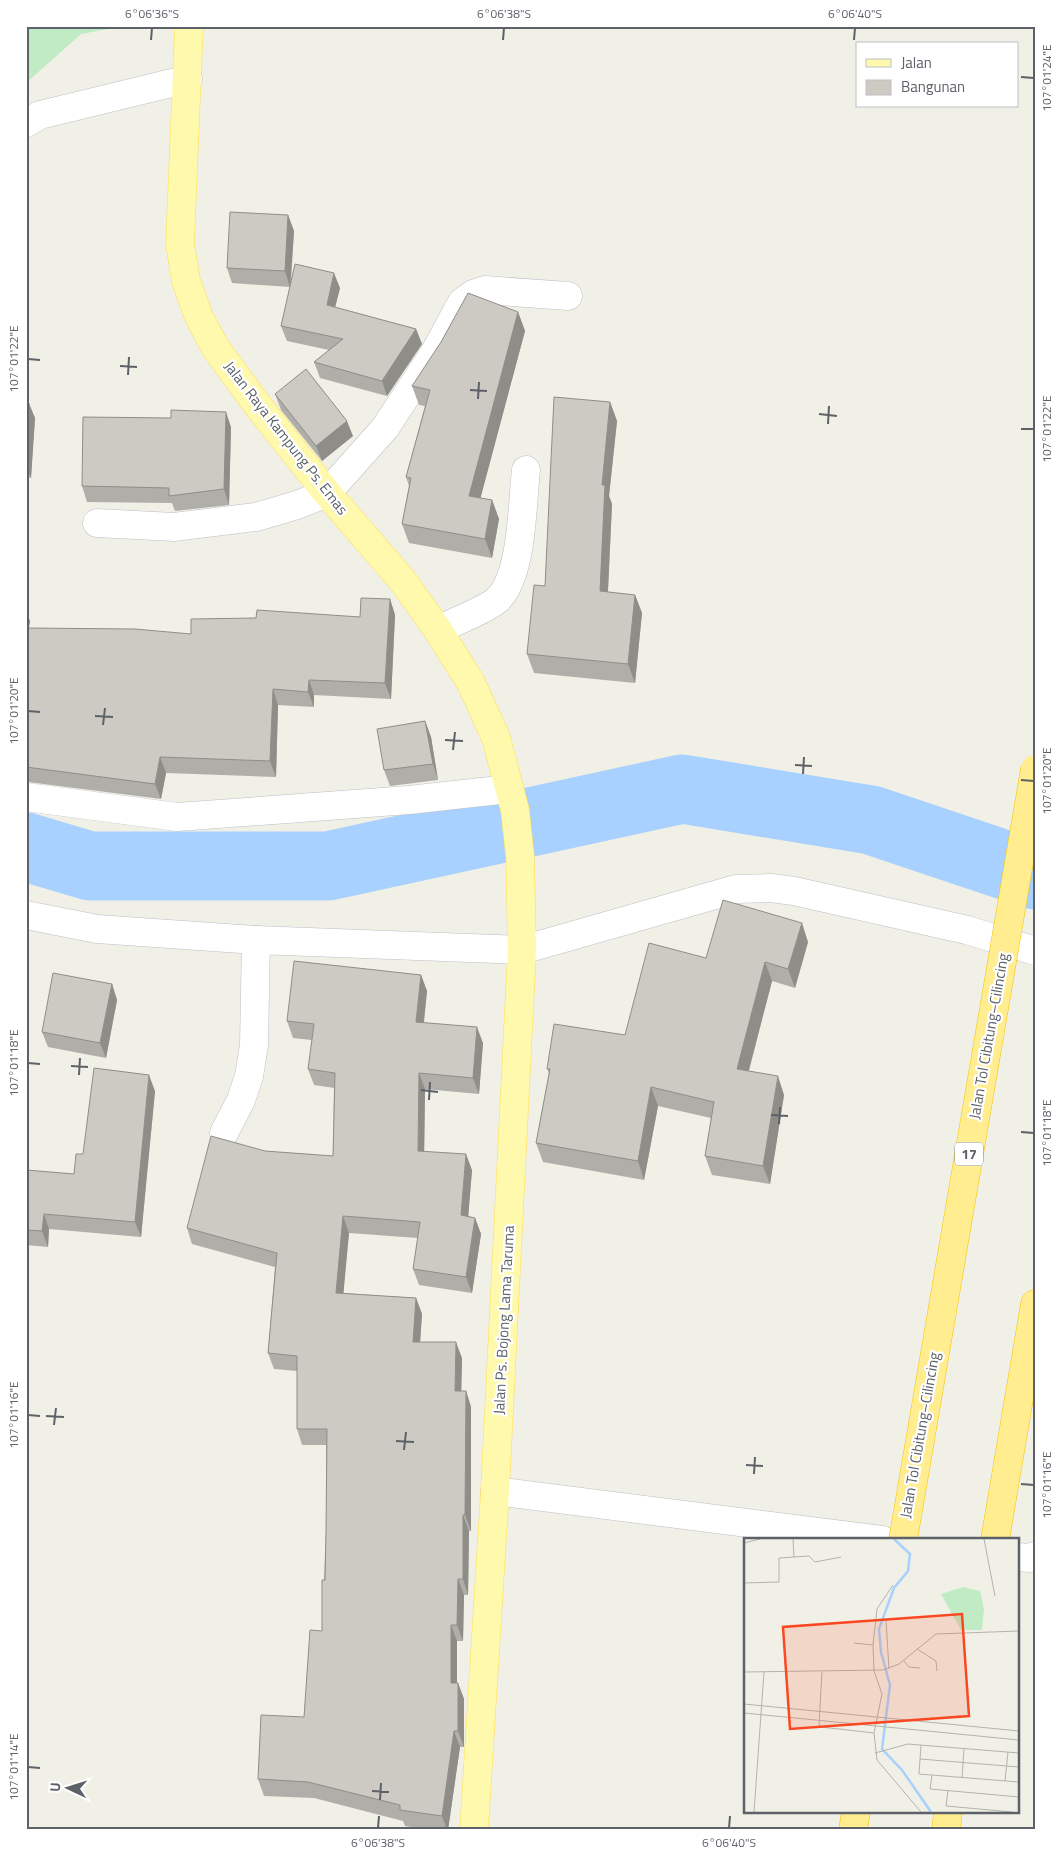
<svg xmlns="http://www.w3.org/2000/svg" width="1061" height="1856" font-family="'Titillium Web',sans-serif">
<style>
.green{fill:#c0ebc4}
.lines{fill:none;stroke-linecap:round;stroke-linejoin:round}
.river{stroke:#a8d1ff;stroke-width:69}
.minor-casing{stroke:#bdbfc6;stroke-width:29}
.major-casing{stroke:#ffde51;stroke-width:29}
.highway-casing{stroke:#f7c100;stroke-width:29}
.minor{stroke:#fff;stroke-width:28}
.major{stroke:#fff9ad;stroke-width:28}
.highway{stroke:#ffed8f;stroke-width:28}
.highway-bridge-casing{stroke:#f7c100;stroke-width:29;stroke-linecap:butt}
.highway-bridge{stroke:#ffed8f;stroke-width:28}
.wall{fill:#afaea8}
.shaded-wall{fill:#8f8d88}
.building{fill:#cccac3;stroke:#8f8d88}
.ticks{fill:none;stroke:#5d6168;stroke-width:2}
.labels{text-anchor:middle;stroke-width:4.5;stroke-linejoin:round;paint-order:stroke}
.shield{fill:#fff;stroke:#8e9095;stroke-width:1}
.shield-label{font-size:14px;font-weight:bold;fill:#5d6168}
.street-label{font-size:15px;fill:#5d6168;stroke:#fff}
.inset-river{fill:none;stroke:#a8d1ff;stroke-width:2.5}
.inset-road{fill:none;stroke:#b2b3b0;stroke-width:1}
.view{fill:#fb4722;fill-opacity:0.15;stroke:#fb4722;stroke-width:2.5}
.inset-edge{fill:none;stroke:#5d6168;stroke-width:2.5}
.neatline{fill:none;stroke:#5d6168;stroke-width:2}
.ticks-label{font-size:12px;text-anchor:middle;fill:#5d6168}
</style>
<rect width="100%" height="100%" fill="#f1f0e6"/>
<polygon class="green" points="26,26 125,26 81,34 26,83"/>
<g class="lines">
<polyline class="river" points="26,847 90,866 328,866 682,789 871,820 1035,875"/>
<g class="minor-casing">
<g id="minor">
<polyline points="26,123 40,115 188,79"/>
<polyline points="97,523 174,527 256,517 297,505 327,493 385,428 435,352 462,302 473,294 485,290 568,296"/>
<path d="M 438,630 C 453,622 486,610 497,600 C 523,576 522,504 526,470"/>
<polyline points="26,797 177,817 409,800 509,789"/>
<polyline points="26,915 97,929 256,940"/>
<polyline points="224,1133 241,1100 249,1076 254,1045 256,940 522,950 736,889 771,888 794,891 967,930 1035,951"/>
<polyline points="495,1491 882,1540"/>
<polyline points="1017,1557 1030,1558 1035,1556"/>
</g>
</g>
<g class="major-casing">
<polyline id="major" points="189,26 180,244 186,281 199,317 215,347 255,402 327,493 402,580 438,630 471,683 496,738 515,810 520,856 522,950 495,1491 474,1830"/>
</g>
<g class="highway-casing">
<g id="highway">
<polyline points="995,1540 1035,1304"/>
<polyline points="853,1830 856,1812"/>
<polyline points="946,1830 948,1812"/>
</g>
</g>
<use href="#minor" class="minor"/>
<use href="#major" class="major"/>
<use href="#highway" class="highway"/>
<g class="highway-bridge-casing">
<polyline id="highway-bridge" points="903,1540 1035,769"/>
</g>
<use href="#highway-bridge" class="highway-bridge"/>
</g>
<g class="wall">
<polygon points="288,215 294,231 291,283 340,288 335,307 416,329 422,344 387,396 320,378 314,362 329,350 287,341 281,326 290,287 232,283 227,268"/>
<polygon points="518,312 525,331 480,498 492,500 499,519 492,558 409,543 402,524 409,486 406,477 425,406 419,405 412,386"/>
<polygon points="275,394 353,436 322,461 281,410"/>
<polygon points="610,402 617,421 609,496 612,504 608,592 635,595 642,613 635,683 534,673 527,654 545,586"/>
<polygon points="26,403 35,418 31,478 26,477"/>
<polygon points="231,427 229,505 175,511 172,503 87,502 82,486"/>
<polygon points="390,599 395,615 391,699 314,695 314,707 278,705 276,777 166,773 161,799 28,782 26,782 26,612 30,621 29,628 191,634 360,617"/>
<polygon points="425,721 431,737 438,780 390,786 384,770"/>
<polygon points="808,942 795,988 772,981 749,1071 784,1095 770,1184 712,1175 705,1156 711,1118 658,1106 644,1180 543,1162 536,1143 549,1073 547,1069 625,1035 706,958"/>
<polygon points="421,975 427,991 424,1023 483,1043 479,1094 425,1089 424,1151 472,1170 468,1216 475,1218 481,1234 472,1293 419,1285 413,1269 418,1238 349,1233 343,1293 416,1298 422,1314 420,1342 462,1358 461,1391 466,1391 471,1407 471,1531 469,1531 468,1595 464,1595 463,1641 457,1641 457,1683 458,1683 464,1699 464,1747 460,1747 448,1830 429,1830 405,1826 403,1821 314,1798 264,1796 258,1779 304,1717 322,1631 326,1531 326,1445 302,1445 297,1429 297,1371 274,1369 268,1353 275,1267 192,1244 187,1228 265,1151 333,1156 334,1088 314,1085 308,1069 312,1040 293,1038 287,1021"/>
<polygon points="112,984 117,1000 106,1058 48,1047 42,1032"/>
<polygon points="155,1091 141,1237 49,1229 48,1247 26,1245 26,1170 74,1174 83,1154"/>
</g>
<g class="shaded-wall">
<polygon points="288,215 294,231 290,287 285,271"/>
<polygon points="334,273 340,288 332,320 327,305"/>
<polygon points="518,312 525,331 476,515 469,496"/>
<polygon points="416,329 422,344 387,396 382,381"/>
<polygon points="610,402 617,421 609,496 612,504 607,610 600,591 602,485"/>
<polygon points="29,403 35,418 31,478 26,465 26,448"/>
<polygon points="226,412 231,427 229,505 224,489"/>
<polygon points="347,421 353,436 322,461 316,446"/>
<polygon points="492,500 499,519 492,558 485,539"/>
<polygon points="635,595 642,613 635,683 628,664"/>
<polygon points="390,599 395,615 391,699 385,683"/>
<polygon points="26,612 30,621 26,642"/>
<polygon points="309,680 314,695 314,707 308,692"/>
<polygon points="273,689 278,705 276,777 270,761"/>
<polygon points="425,721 431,737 438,780 433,764"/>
<polygon points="160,757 166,773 161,799 155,784"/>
<polygon points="802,923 808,942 795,988 788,969"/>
<polygon points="765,962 772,981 744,1088 737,1069"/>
<polygon points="421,975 427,991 422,1038 416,1022"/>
<polygon points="112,984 117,1000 106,1058 100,1043"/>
<polygon points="477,1027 483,1043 479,1094 473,1078"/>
<polygon points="419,1073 425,1089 424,1167 418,1151"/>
<polygon points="149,1075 155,1091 141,1237 135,1222"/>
<polygon points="778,1076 784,1095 770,1184 763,1166"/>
<polygon points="651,1087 658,1106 644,1180 638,1161"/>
<polygon points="466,1154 472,1170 467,1232 461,1215"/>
<polygon points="44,1214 49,1229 48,1247 42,1231"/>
<polygon points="343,1216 349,1233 342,1309 336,1293"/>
<polygon points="475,1218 481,1234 472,1293 466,1277"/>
<polygon points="416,1298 422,1314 419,1358 413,1342"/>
<polygon points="456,1342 462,1358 461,1407 455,1391"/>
<polygon points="466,1391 471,1407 471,1531 465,1515"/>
<polygon points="463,1515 469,1531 468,1595 463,1579"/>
<polygon points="458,1579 464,1595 463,1641 457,1625"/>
<polygon points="451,1625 457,1641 457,1699 451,1683"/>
<polygon points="458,1683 464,1699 464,1747 458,1731"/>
<polygon points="454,1731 460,1747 448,1830 447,1830 442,1816"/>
</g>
<g class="building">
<polygon points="230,212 288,215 285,271 227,268"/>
<polygon points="295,264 334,273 327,305 416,329 382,381 314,362 343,339 281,326"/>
<polygon points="468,293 518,312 469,496 492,500 485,539 402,524 411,478 406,477 430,390 412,386 441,342"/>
<polygon points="306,369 347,421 316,446 275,394"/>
<polygon points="554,397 610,402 602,485 605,485 600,591 635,595 628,664 527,654 534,585 545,586"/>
<polygon points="26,403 29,403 26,448"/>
<polygon points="171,410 226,412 224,489 169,496 169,488 82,486 83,417 171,418"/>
<polygon points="361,598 390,599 385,683 309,680 308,692 273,689 270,761 160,757 155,784 26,767 26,628 135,629 191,634 191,619 256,618 257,610 360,617"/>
<polygon points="425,721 433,764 384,770 377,729"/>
<polygon points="723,900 802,923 788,969 765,962 737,1069 778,1076 763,1166 705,1156 714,1102 651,1087 638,1161 536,1143 550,1069 547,1069 554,1024 625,1035 649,943 706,958"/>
<polygon points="294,961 421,975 416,1022 477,1027 473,1078 419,1073 418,1151 466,1154 461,1215 475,1218 466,1277 413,1269 420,1222 343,1216 336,1293 416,1298 413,1342 456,1342 455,1391 466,1391 465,1515 463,1515 463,1579 458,1579 457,1625 451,1625 451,1683 458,1683 458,1731 454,1731 442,1816 400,1810 400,1805 308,1782 258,1779 261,1715 304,1717 310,1630 322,1631 322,1580 325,1580 326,1531 327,1429 297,1429 297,1356 268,1353 277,1253 187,1228 211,1136 265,1151 333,1156 335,1073 308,1069 314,1024 287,1021"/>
<polygon points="53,973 112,984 100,1043 42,1032"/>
<polygon points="94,1068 149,1075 135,1222 44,1214 42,1231 26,1230 26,1170 74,1174 76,1154 83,1154"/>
</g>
<path class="ticks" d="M 151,40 L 152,28M 503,40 L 504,28M 854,40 L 855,28M 1021,77 L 1034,78M 28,359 L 40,360M 120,366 L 137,367M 128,375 L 129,357M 470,390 L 487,391M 478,399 L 479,382M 819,414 L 837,416M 828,424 L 829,406M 1021,429 L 1034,429M 28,711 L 40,712M 95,716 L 113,717M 103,725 L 105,708M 445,740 L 463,741M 453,750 L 455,732M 795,765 L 812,766M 803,774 L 804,757M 1021,780 L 1034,781M 28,1063 L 40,1064M 71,1066 L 88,1067M 79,1075 L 80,1058M 421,1090 L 438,1092M 429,1100 L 430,1082M 771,1115 L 788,1116M 779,1124 L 780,1107M 1021,1132 L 1034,1133M 28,1415 L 40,1416M 46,1416 L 64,1417M 54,1425 L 56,1408M 396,1441 L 414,1442M 404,1450 L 406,1432M 746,1465 L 763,1466M 754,1474 L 755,1457M 1021,1484 L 1034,1485M 28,1767 L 40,1768M 372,1791 L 389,1792M 380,1800 L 381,1783M 378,1828 L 379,1816M 729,1828 L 730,1816"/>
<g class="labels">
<rect class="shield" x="955" y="1142.5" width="28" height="23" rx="4"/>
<g class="shield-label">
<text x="969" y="1159">17</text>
</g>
<g class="street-label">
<text transform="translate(286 438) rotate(52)" y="5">Jalan Raya Kampung Ps. Emas</text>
<text transform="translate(989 1036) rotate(-80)" y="5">Jalan Tol Cibitung–Cilincing</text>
<text transform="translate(504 1320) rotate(-87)" y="5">Jalan Ps. Bojong Lama Taruma</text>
<text transform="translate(920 1435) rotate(-80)" y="5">Jalan Tol Cibitung–Cilincing</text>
</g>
</g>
<g transform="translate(744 1538)">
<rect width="275" height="275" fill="#f1f0e6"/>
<path d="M 219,49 L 236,53 L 240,71 L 238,92 L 217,92 L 197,56 Z" fill="#c0ebc4"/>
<path class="inset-river" d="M 150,1 L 166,16 L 164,33 L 150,50 L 135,91 L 137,114 L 146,147 L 138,211 L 158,232 L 187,274"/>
<path class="inset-road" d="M 49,1 L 50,19M 240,1 L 251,58M 0,5 L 16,1M 0,45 L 35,44 L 35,20 L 65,18 L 71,24 L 97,19M 142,82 L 145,131M 110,105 L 129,107 L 130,133 L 138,156 L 130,195 L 133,222 L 177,274M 129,107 L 133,71 L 149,47M 173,111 L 192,123 L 193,133M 160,123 L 165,129 L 176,130M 0,134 L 139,132 L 155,126 L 192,96 L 275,93M 78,134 L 75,186 L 77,189 L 130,195M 0,166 L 275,193M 0,175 L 275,202M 177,207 L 175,236 L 275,244M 131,215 L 164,206 L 275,215M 176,221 L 275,229M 188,237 L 186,251 L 275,259M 218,240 L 220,210M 261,243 L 264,214M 204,252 L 202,268 L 268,274M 10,274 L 20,134"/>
<path class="view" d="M 218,76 L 225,178 L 46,191 L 39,89 Z"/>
<rect width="275" height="275" class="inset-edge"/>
</g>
<rect width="1061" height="1856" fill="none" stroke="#ffffff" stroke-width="55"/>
<rect x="856" y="42" width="162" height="65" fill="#ffffff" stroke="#bec0c3"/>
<rect x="866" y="59" width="25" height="8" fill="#fff9ad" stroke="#bec0c3"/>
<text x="901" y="68" font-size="15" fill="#5d6168">Jalan</text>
<rect x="866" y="80" width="25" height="15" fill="#cccac3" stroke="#bec0c3"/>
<text x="901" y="92" font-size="15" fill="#5d6168">Bangunan</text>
<g transform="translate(68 1788) rotate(274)" stroke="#ffffff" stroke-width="4" paint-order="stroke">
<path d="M0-4L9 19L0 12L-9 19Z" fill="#5d6168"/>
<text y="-8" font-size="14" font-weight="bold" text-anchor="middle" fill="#5d6168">U</text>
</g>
<rect x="28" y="28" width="1006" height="1800" class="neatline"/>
<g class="ticks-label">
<text x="152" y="18">6°06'36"S</text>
<text x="504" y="18">6°06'38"S</text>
<text x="855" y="18">6°06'40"S</text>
<text transform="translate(1047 78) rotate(-90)" y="4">107°01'24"E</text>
<text transform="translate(14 359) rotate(-90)" y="4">107°01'22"E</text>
<text transform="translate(1047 429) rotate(-90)" y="4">107°01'22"E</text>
<text transform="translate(14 711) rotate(-90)" y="4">107°01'20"E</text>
<text transform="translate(1047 781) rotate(-90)" y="4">107°01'20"E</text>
<text transform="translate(14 1063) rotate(-90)" y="4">107°01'18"E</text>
<text transform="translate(1047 1133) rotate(-90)" y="4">107°01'18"E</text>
<text transform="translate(14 1415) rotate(-90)" y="4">107°01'16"E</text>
<text transform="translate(1047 1485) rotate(-90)" y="4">107°01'16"E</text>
<text transform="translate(14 1767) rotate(-90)" y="4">107°01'14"E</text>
<text x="378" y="1847">6°06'38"S</text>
<text x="729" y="1847">6°06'40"S</text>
</g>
</svg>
